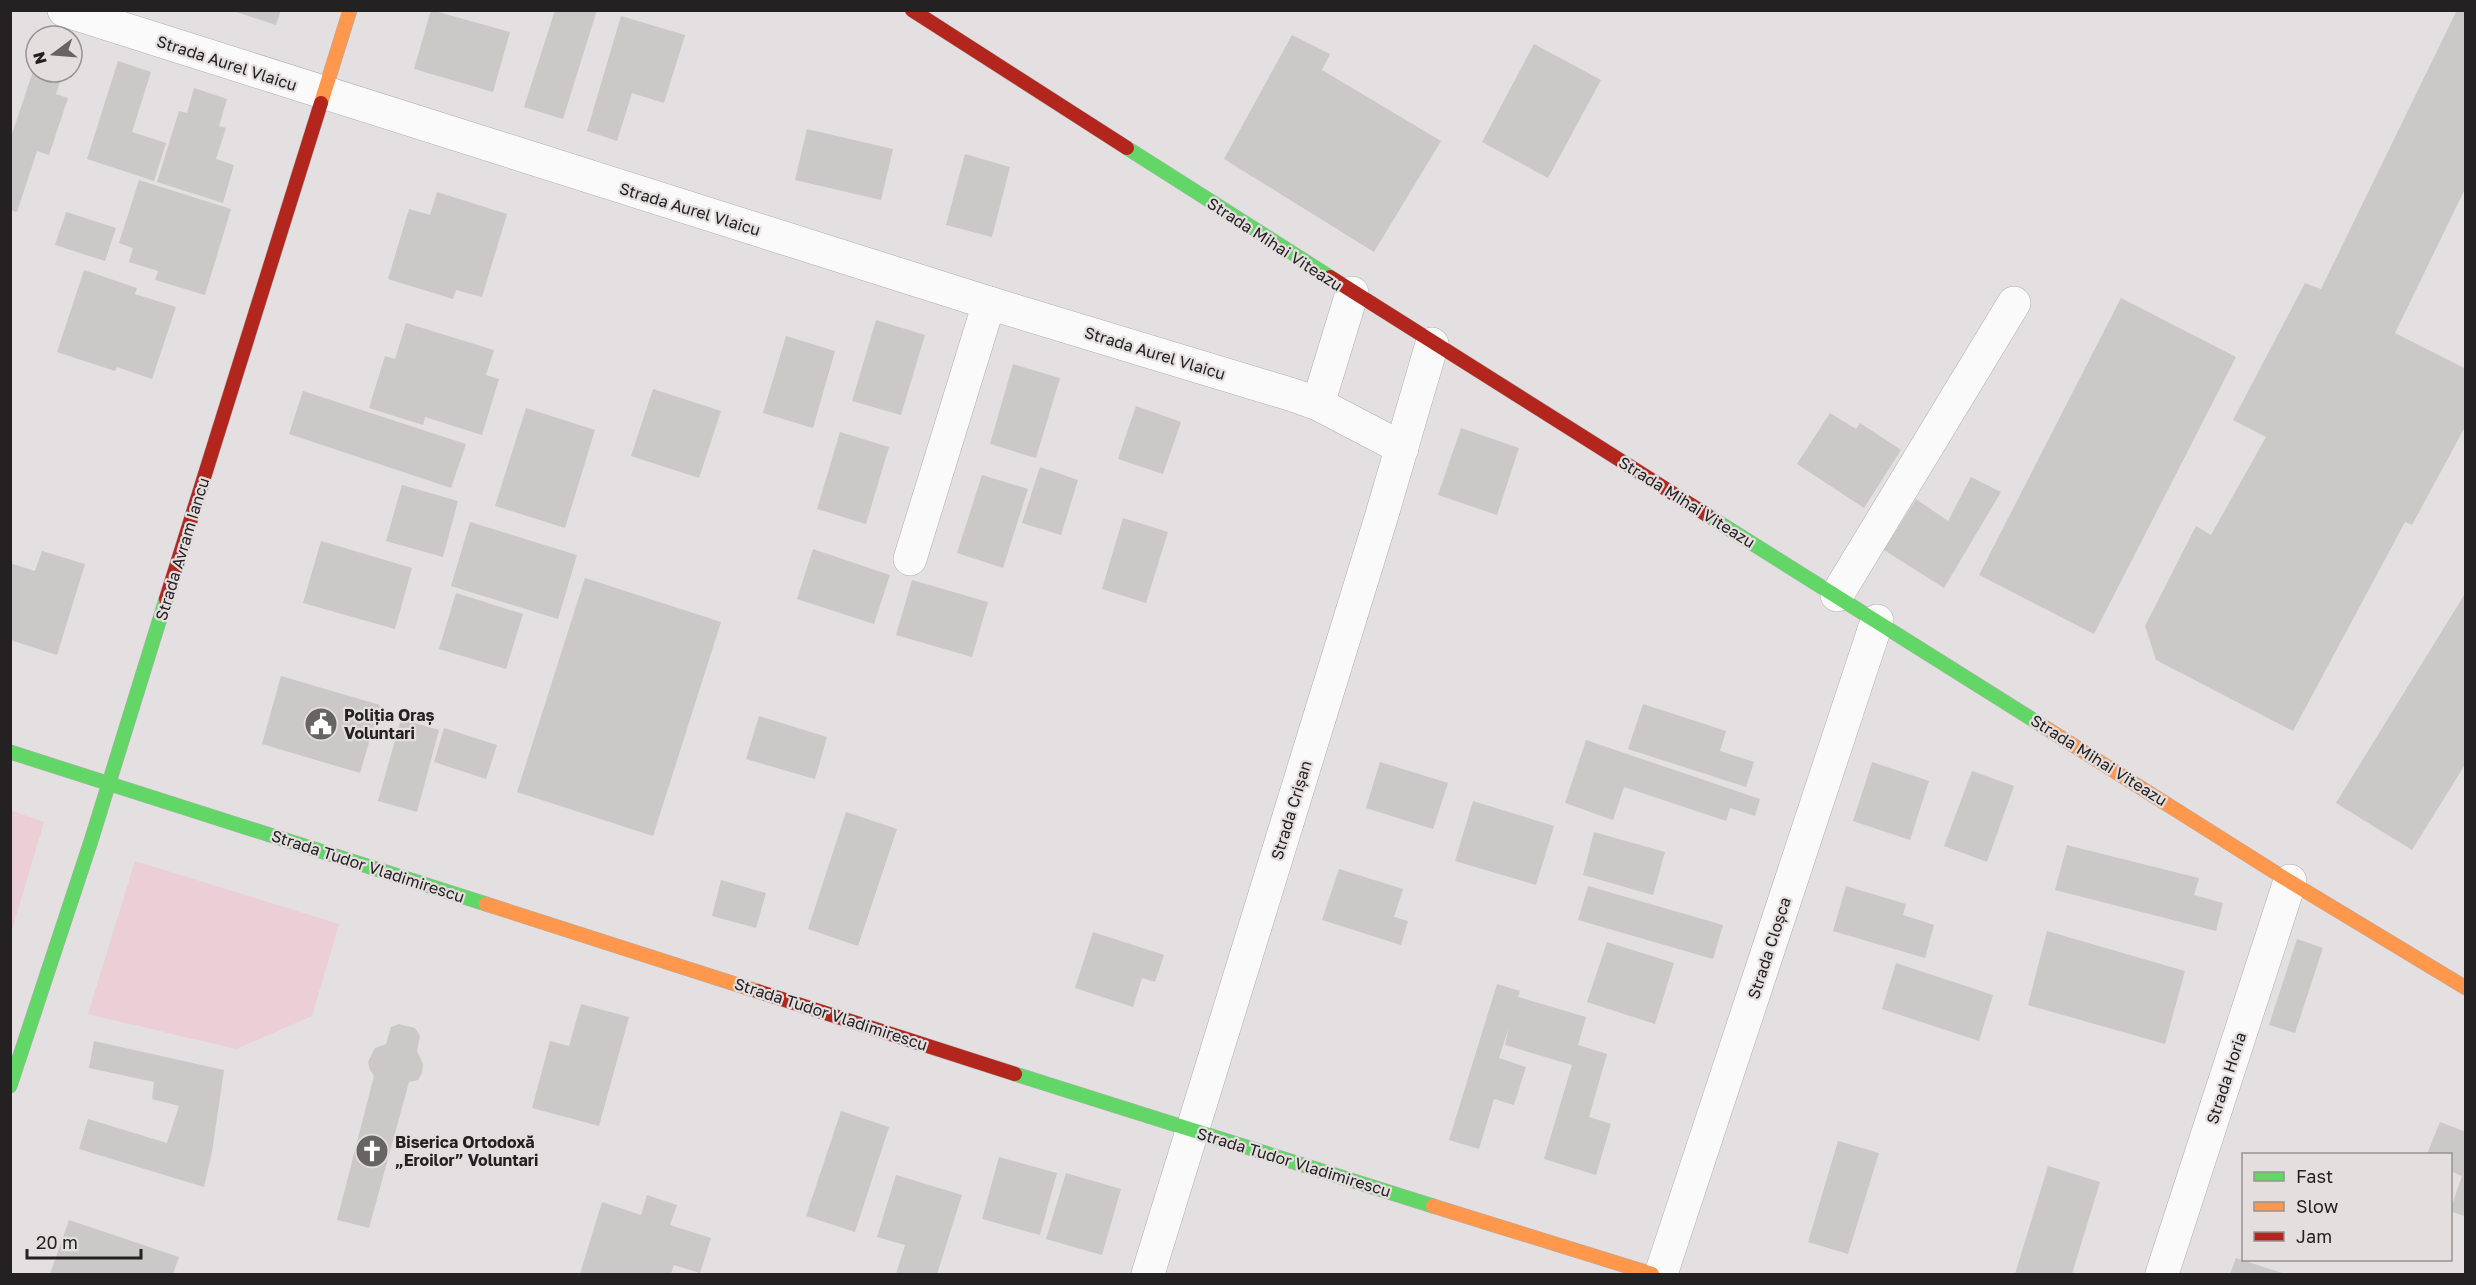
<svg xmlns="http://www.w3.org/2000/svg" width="2476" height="1285" font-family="'Golos Text',sans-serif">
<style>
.green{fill:#ebced6}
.building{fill:#cbc8c8}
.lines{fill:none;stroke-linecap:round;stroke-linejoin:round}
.street-casing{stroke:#b1aeae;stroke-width:34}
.fast-casing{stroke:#b1aeae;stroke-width:15}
.slow-casing{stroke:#b1aeae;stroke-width:15}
.jam-casing{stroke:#b1aeae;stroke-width:15}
.street{stroke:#fbfafa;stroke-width:33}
.fast{stroke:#63d668;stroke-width:14}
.slow{stroke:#ff974d;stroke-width:14}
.jam{stroke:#b3261e;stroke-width:14}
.labels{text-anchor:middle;stroke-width:4.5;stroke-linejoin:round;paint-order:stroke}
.street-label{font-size:16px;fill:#242122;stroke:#e5dedf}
.poi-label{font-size:16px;font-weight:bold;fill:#242122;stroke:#e5dedf;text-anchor:start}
</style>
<rect width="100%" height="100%" fill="#e4dfe0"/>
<g class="green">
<polygon points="10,810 44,822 11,933 10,933"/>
<polygon points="135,861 339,924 312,1016 236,1049 88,1014"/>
</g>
<g class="building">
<polygon points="230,10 281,10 276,25"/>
<polygon points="431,10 510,32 493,92 414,69"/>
<polygon points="555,10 597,10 563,119 524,107"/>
<polygon points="2457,10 2466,10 2466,187 2395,333 2466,369 2466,425 2412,525 2405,522 2293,731 2156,660 2145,626 2196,526 2211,535 2266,437 2233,420 2305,283 2321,289"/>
<polygon points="621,16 685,35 664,103 632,93 617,141 587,131"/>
<polygon points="1292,35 1330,54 1322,70 1441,141 1374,252 1224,159"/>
<polygon points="1534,44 1601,80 1548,178 1482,142"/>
<polygon points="118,61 151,72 132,132 166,143 154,181 87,159"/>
<polygon points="36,62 36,72 63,72 56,94 68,98 49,155 37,151 17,212 10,210 10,140"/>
<polygon points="194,88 227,99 219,126 226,128 216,159 234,165 223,203 157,182 179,111 187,113"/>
<polygon points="807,129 893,149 881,200 795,180"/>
<polygon points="965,154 1010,167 992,237 946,225"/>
<polygon points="139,180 231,209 205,295 155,280 158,271 129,262 133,248 119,243"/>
<polygon points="437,192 507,214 482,297 456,290 453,299 388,279 409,209 430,215"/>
<polygon points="66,212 116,228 105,261 55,245"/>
<polygon points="84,270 137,288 135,294 176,307 152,379 117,367 115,371 57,352"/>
<polygon points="2121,298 2236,357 2094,634 1979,575"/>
<polygon points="876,320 925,335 901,415 852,401"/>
<polygon points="406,323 494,350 486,375 499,379 482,435 425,417 423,425 369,408 385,356 395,359"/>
<polygon points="786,336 835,351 813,428 763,413"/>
<polygon points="1013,364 1060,378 1036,458 990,444"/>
<polygon points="653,389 721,411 699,478 631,456"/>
<polygon points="303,391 466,444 451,488 289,434"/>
<polygon points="1136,406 1181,422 1163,474 1118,459"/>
<polygon points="526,408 595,430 565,528 495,506"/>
<polygon points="1830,413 1856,429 1860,423 1901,450 1864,508 1797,464"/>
<polygon points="1461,428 1519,448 1497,515 1438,495"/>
<polygon points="840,432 889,447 866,524 817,509"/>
<polygon points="1040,467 1078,480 1061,535 1022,523"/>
<polygon points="982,475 1028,489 1003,568 957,553"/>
<polygon points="1971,477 2001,492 1944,588 1884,550 1916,499 1948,521"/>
<polygon points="402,485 458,501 443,557 386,541"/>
<polygon points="1123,518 1168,532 1146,603 1102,589"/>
<polygon points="470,522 577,555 558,619 451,586"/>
<polygon points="321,541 412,568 395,629 303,603"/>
<polygon points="813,549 890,575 874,624 797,599"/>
<polygon points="42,551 85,564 57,655 10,640 10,563 35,571"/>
<polygon points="585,578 721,622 653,836 517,792"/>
<polygon points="912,580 988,602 972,657 896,635"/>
<polygon points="2466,592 2466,763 2412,850 2336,803"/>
<polygon points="456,593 523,614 506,669 439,649"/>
<polygon points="281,676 380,705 360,773 262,744"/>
<polygon points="1643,704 1726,731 1720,751 1754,762 1746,787 1628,749"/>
<polygon points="759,716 827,737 815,779 746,759"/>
<polygon points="401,719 439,730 417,812 378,801"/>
<polygon points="444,728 497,745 486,779 434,762"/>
<polygon points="1586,740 1760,799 1755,816 1730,808 1726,821 1624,787 1613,820 1565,803"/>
<polygon points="1380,762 1448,783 1433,829 1366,808"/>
<polygon points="1872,762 1929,781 1910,840 1853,821"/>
<polygon points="1972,771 2014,786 1987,862 1944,846"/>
<polygon points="1473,801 1554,826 1536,885 1455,861"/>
<polygon points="846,812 897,829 858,946 808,929"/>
<polygon points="1594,832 1665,852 1653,895 1583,875"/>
<polygon points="2067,845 2199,878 2194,895 2223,903 2216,931 2055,890"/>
<polygon points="1339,869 1403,889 1394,917 1408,921 1401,945 1322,920"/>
<polygon points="721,880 766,893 756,928 712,916"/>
<polygon points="1588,886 1723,925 1713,959 1578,920"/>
<polygon points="1846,886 1906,904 1903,915 1934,925 1925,958 1833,931"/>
<polygon points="2047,931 2185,971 2165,1044 2028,1005"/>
<polygon points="1093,932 1164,955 1155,982 1142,978 1133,1007 1075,988"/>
<polygon points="2297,939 2323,948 2295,1033 2269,1025"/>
<polygon points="1607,942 1674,963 1655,1024 1587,1002"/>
<polygon points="1896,963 1993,995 1979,1041 1882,1009"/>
<polygon points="1497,984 1520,991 1518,997 1586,1017 1578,1045 1607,1054 1589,1117 1611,1124 1596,1175 1544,1159 1572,1065 1505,1045 1509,1027 1499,1058 1526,1067 1514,1105 1494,1099 1479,1149 1449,1140"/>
<polygon points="581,1004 629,1017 599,1126 532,1108 550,1041 569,1046"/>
<polygon points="399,1024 415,1028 420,1036 417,1051 423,1064 422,1073 418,1080 409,1082 369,1228 337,1220 374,1076 370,1070 368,1062 375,1048 386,1044 391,1027"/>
<polygon points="94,1041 224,1070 212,1152 204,1187 79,1149 88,1119 167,1143 179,1106 152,1099 154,1082 89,1068"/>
<polygon points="841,1111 889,1127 855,1232 806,1216"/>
<polygon points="2440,1122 2466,1132 2466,1217 2450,1211 2462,1176 2450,1171 2450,1154 2427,1154"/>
<polygon points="1838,1141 1879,1153 1848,1254 1808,1242"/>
<polygon points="999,1157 1057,1173 1040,1235 982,1219"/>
<polygon points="2048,1166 2100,1182 2072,1274 2015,1274"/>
<polygon points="1066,1173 1121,1189 1102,1255 1046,1239"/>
<polygon points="896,1175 962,1195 937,1274 896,1274 905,1245 877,1237"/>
<polygon points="647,1195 677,1205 670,1225 711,1238 700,1273 674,1265 671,1274 580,1274 602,1202 641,1215"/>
<polygon points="69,1220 179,1257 173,1274 50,1274"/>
<polygon points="2236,1258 2285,1274 2230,1274"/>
</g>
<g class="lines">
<g class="street-casing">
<g id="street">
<polyline points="64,10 989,303 1293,395 1318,404 1402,448"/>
<polyline points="1318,404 1352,293"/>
<polyline points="910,559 989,303"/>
<polyline points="1837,595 2014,303"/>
<polyline points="1148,1274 1381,518 1432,344"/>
<polyline points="1661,1274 1877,621"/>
<polyline points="2162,1274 2290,881"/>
</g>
</g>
<g class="fast-casing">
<g id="fast">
<polyline points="1127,148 1330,277"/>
<polyline points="1707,515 2046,728"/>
<polyline points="10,752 486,904"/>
<polyline points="1015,1074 1433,1206"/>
<polyline points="10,1086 91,841 166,599"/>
</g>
</g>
<g class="slow-casing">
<g id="slow">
<polyline points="321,103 350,10"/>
<polyline points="2046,728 2284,878 2466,988"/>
<polyline points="486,904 757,991"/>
<polyline points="1433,1206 1652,1274"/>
</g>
</g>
<g class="jam-casing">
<g id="jam">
<polyline points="912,10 1127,148"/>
<polyline points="1330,277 1707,515"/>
<polyline points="166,599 321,103"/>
<polyline points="757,991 1015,1074"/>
</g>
</g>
<use href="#street" class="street"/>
<use href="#fast" class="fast"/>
<use href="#slow" class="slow"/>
<use href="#jam" class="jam"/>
</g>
<defs>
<g id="civic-disc" transform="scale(1.725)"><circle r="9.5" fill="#676464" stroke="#e5dedf"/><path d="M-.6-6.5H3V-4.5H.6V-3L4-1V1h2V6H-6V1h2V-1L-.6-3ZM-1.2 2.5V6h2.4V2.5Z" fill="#fff"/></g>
<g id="church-disc" transform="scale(1.725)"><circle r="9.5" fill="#676464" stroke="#e5dedf"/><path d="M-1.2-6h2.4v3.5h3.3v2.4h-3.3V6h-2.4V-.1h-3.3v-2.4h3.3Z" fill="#fff"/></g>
</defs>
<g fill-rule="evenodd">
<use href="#civic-disc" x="321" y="724"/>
<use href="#church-disc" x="372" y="1151"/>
</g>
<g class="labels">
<g class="street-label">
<text transform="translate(227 63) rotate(18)" y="6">Strada Aurel Vlaicu</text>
<text transform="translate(690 209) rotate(17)" y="6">Strada Aurel Vlaicu</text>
<text transform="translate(1275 244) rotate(33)" y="6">Strada Mihai Viteazu</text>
<text transform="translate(1155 353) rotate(17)" y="6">Strada Aurel Vlaicu</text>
<text transform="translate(1687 502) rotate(32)" y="6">Strada Mihai Viteazu</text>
<text transform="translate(182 549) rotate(-73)" y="6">Strada Avram Iancu</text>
<text transform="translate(2099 760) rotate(32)" y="6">Strada Mihai Viteazu</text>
<text transform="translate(1291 810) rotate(-73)" y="6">Strada Crișan</text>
<text transform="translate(368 866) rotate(18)" y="6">Strada Tudor Vladimirescu</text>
<text transform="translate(1769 948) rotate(-72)" y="6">Strada Cloșca</text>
<text transform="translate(831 1014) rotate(18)" y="6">Strada Tudor Vladimirescu</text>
<text transform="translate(2226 1078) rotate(-72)" y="6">Strada Horia</text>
<text transform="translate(1294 1162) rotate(17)" y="6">Strada Tudor Vladimirescu</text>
</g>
<g class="poi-label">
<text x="344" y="721">Poliția Oraș<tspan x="344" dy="18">Voluntari</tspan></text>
<text x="395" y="1148">Biserica Ortodoxă<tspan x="395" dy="18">„Eroilor” Voluntari</tspan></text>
</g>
</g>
<rect width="2476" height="1285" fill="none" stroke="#242122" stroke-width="24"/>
<rect x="2242" y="1153" width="210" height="108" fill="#e5dedf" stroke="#989293" stroke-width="1.5"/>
<rect x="2254" y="1172" width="30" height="9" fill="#63d668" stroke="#989293" stroke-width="1.5"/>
<text x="2296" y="1183" font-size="18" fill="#242122">Fast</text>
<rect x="2254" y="1202" width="30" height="9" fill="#ff974d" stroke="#989293" stroke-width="1.5"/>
<text x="2296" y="1213" font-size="18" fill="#242122">Slow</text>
<rect x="2254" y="1232" width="30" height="9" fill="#b3261e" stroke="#989293" stroke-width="1.5"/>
<text x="2296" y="1243" font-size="18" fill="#242122">Jam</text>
<g transform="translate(54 54) rotate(254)"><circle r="28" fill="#e5dedf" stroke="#989293" stroke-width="1.5"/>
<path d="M0-4.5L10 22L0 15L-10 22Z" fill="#676464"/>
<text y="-9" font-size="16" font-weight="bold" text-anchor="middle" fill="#242122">N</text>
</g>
<path d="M27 1249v9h114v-9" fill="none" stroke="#242122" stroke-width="3"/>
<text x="36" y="1249" font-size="18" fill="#242122" stroke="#e5dedf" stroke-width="4.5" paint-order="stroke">20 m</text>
</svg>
